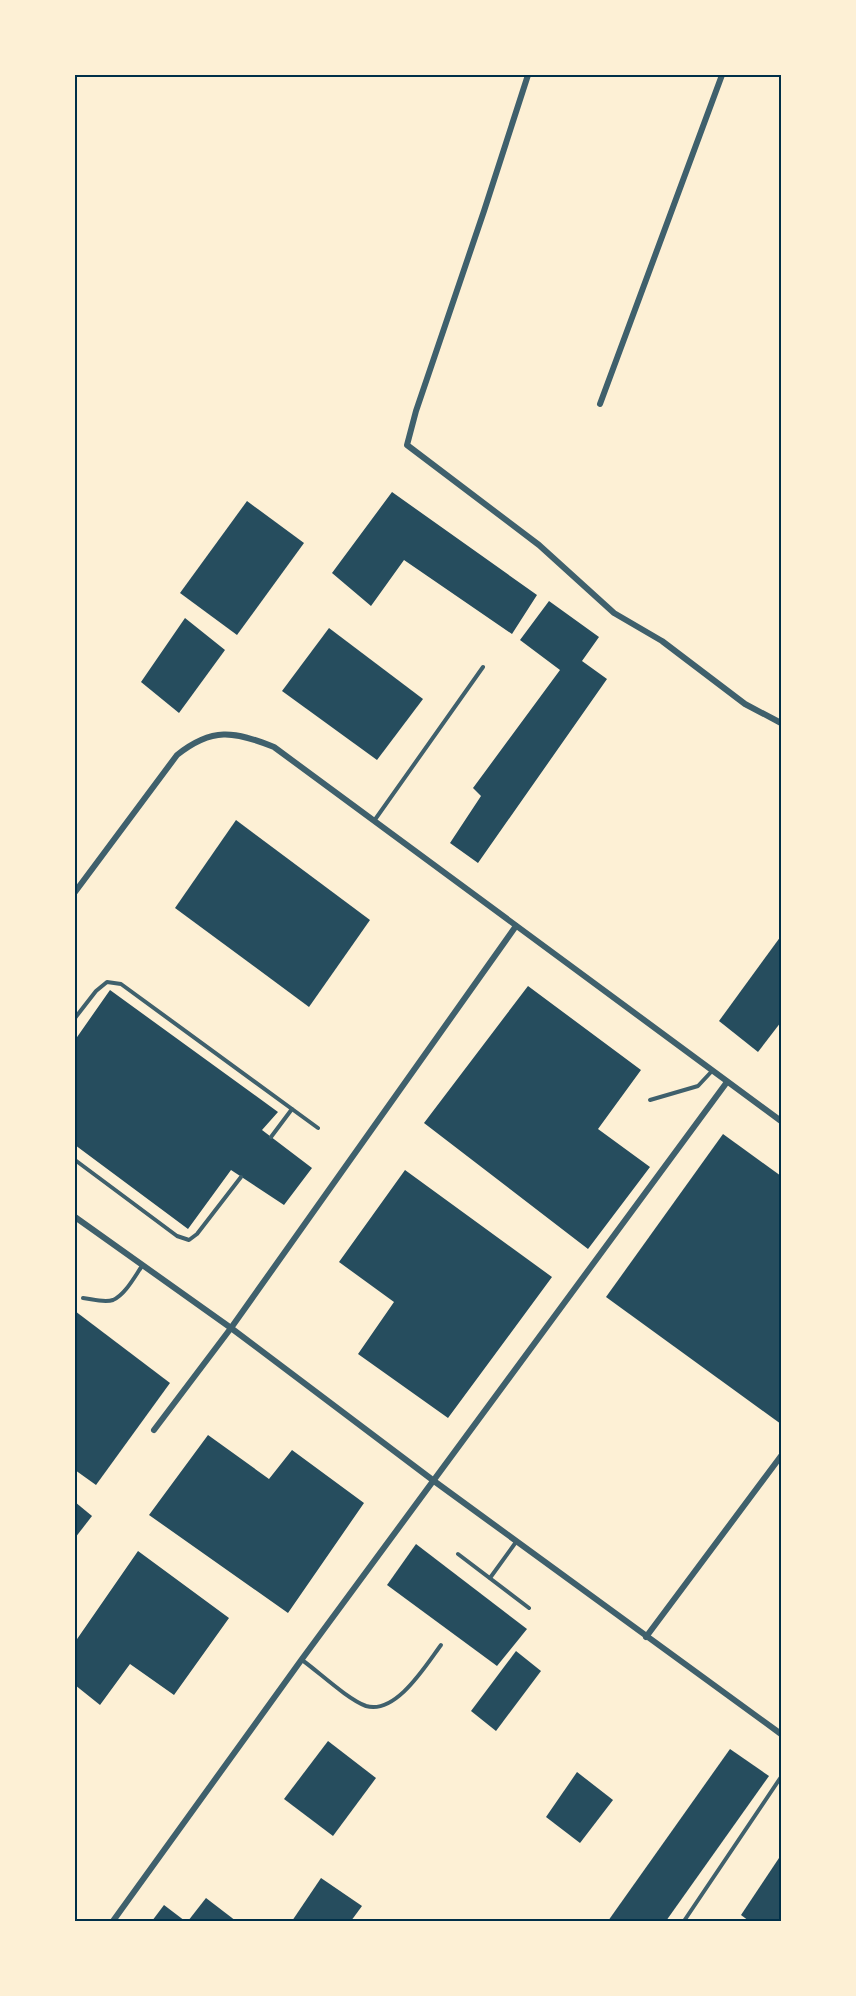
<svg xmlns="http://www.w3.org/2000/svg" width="856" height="1996" font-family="'Roboto Condensed',sans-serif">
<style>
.building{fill:#264d5e}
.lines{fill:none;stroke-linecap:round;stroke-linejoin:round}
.service{stroke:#3f606c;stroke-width:4}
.minor{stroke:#3f606c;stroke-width:6}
.neatline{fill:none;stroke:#003049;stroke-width:2}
</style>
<rect width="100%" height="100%" fill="#fdf0d5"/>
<g class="building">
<polygon points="392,492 537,595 512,634 404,560 371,606 332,573"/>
<polygon points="247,501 304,543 237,635 180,593"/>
<polygon points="549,601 599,637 582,661 607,679 478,863 450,843 481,796 473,788 560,670 520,640"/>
<polygon points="185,618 225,650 179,713 141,682"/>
<polygon points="329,628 423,699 377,760 282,691"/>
<polygon points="236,820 370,920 309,1007 175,908"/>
<polygon points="781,936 781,1022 758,1052 719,1021"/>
<polygon points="528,986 641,1070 598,1129 650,1167 588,1249 424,1123"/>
<polygon points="110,990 278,1112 262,1130 312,1168 284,1205 231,1170 188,1229 75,1145 75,1040"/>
<polygon points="723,1134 781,1176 781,1424 606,1297"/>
<polygon points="405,1170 552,1277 448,1418 358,1354 394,1302 339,1262"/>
<polygon points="75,1311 170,1383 96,1485 75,1470"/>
<polygon points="208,1435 269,1479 292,1450 364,1503 288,1613 149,1515"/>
<polygon points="75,1502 92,1516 75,1538"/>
<polygon points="416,1544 527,1629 497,1666 387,1585"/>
<polygon points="138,1551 229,1618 174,1695 130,1664 100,1705 75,1685 75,1642"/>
<polygon points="516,1651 541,1671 496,1731 471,1711"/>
<polygon points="328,1741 376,1778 333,1836 284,1799"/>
<polygon points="730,1749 769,1776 666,1921 608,1921"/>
<polygon points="577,1772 613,1800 580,1843 546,1817"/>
<polygon points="781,1855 781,1921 749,1921 741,1915"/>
<polygon points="321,1878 362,1906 351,1921 292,1921"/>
<polygon points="206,1898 236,1921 188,1921"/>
<polygon points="164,1905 185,1921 152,1921"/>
</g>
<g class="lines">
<g class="service">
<polyline points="374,821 483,667"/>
<polyline points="75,1018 96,991 107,982 121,984 318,1128"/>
<polyline points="650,1100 698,1086 712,1071"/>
<polyline points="271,1137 292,1109"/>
<polyline points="75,1160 177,1236 189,1240 197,1234 241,1177"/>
<path d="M 83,1298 C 92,1299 104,1303 113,1300 C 125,1295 135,1276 142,1266"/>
<polyline points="458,1554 529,1608"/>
<polyline points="490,1578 516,1542"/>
<path d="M 302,1660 C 319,1672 347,1699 366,1706 C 396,1715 426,1665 441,1645"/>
<polyline points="684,1921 781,1777"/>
</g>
<g class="minor">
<polyline points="528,75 484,211 416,411 407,445 539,545 614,613 662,641 745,704 781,723"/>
<polyline points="600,404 722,75"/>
<path d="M 75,892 L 177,755 C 212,727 234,731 274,747 L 781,1121"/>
<polyline points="75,1217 231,1328 434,1481 781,1734"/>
<polyline points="154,1430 231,1328 516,926"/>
<polyline points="646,1637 781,1456"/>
<polyline points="113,1921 302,1659 727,1082"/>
</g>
</g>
<rect width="856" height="1996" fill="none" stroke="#fdf0d5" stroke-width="153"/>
<rect x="76" y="76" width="704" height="1844" class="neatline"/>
</svg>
